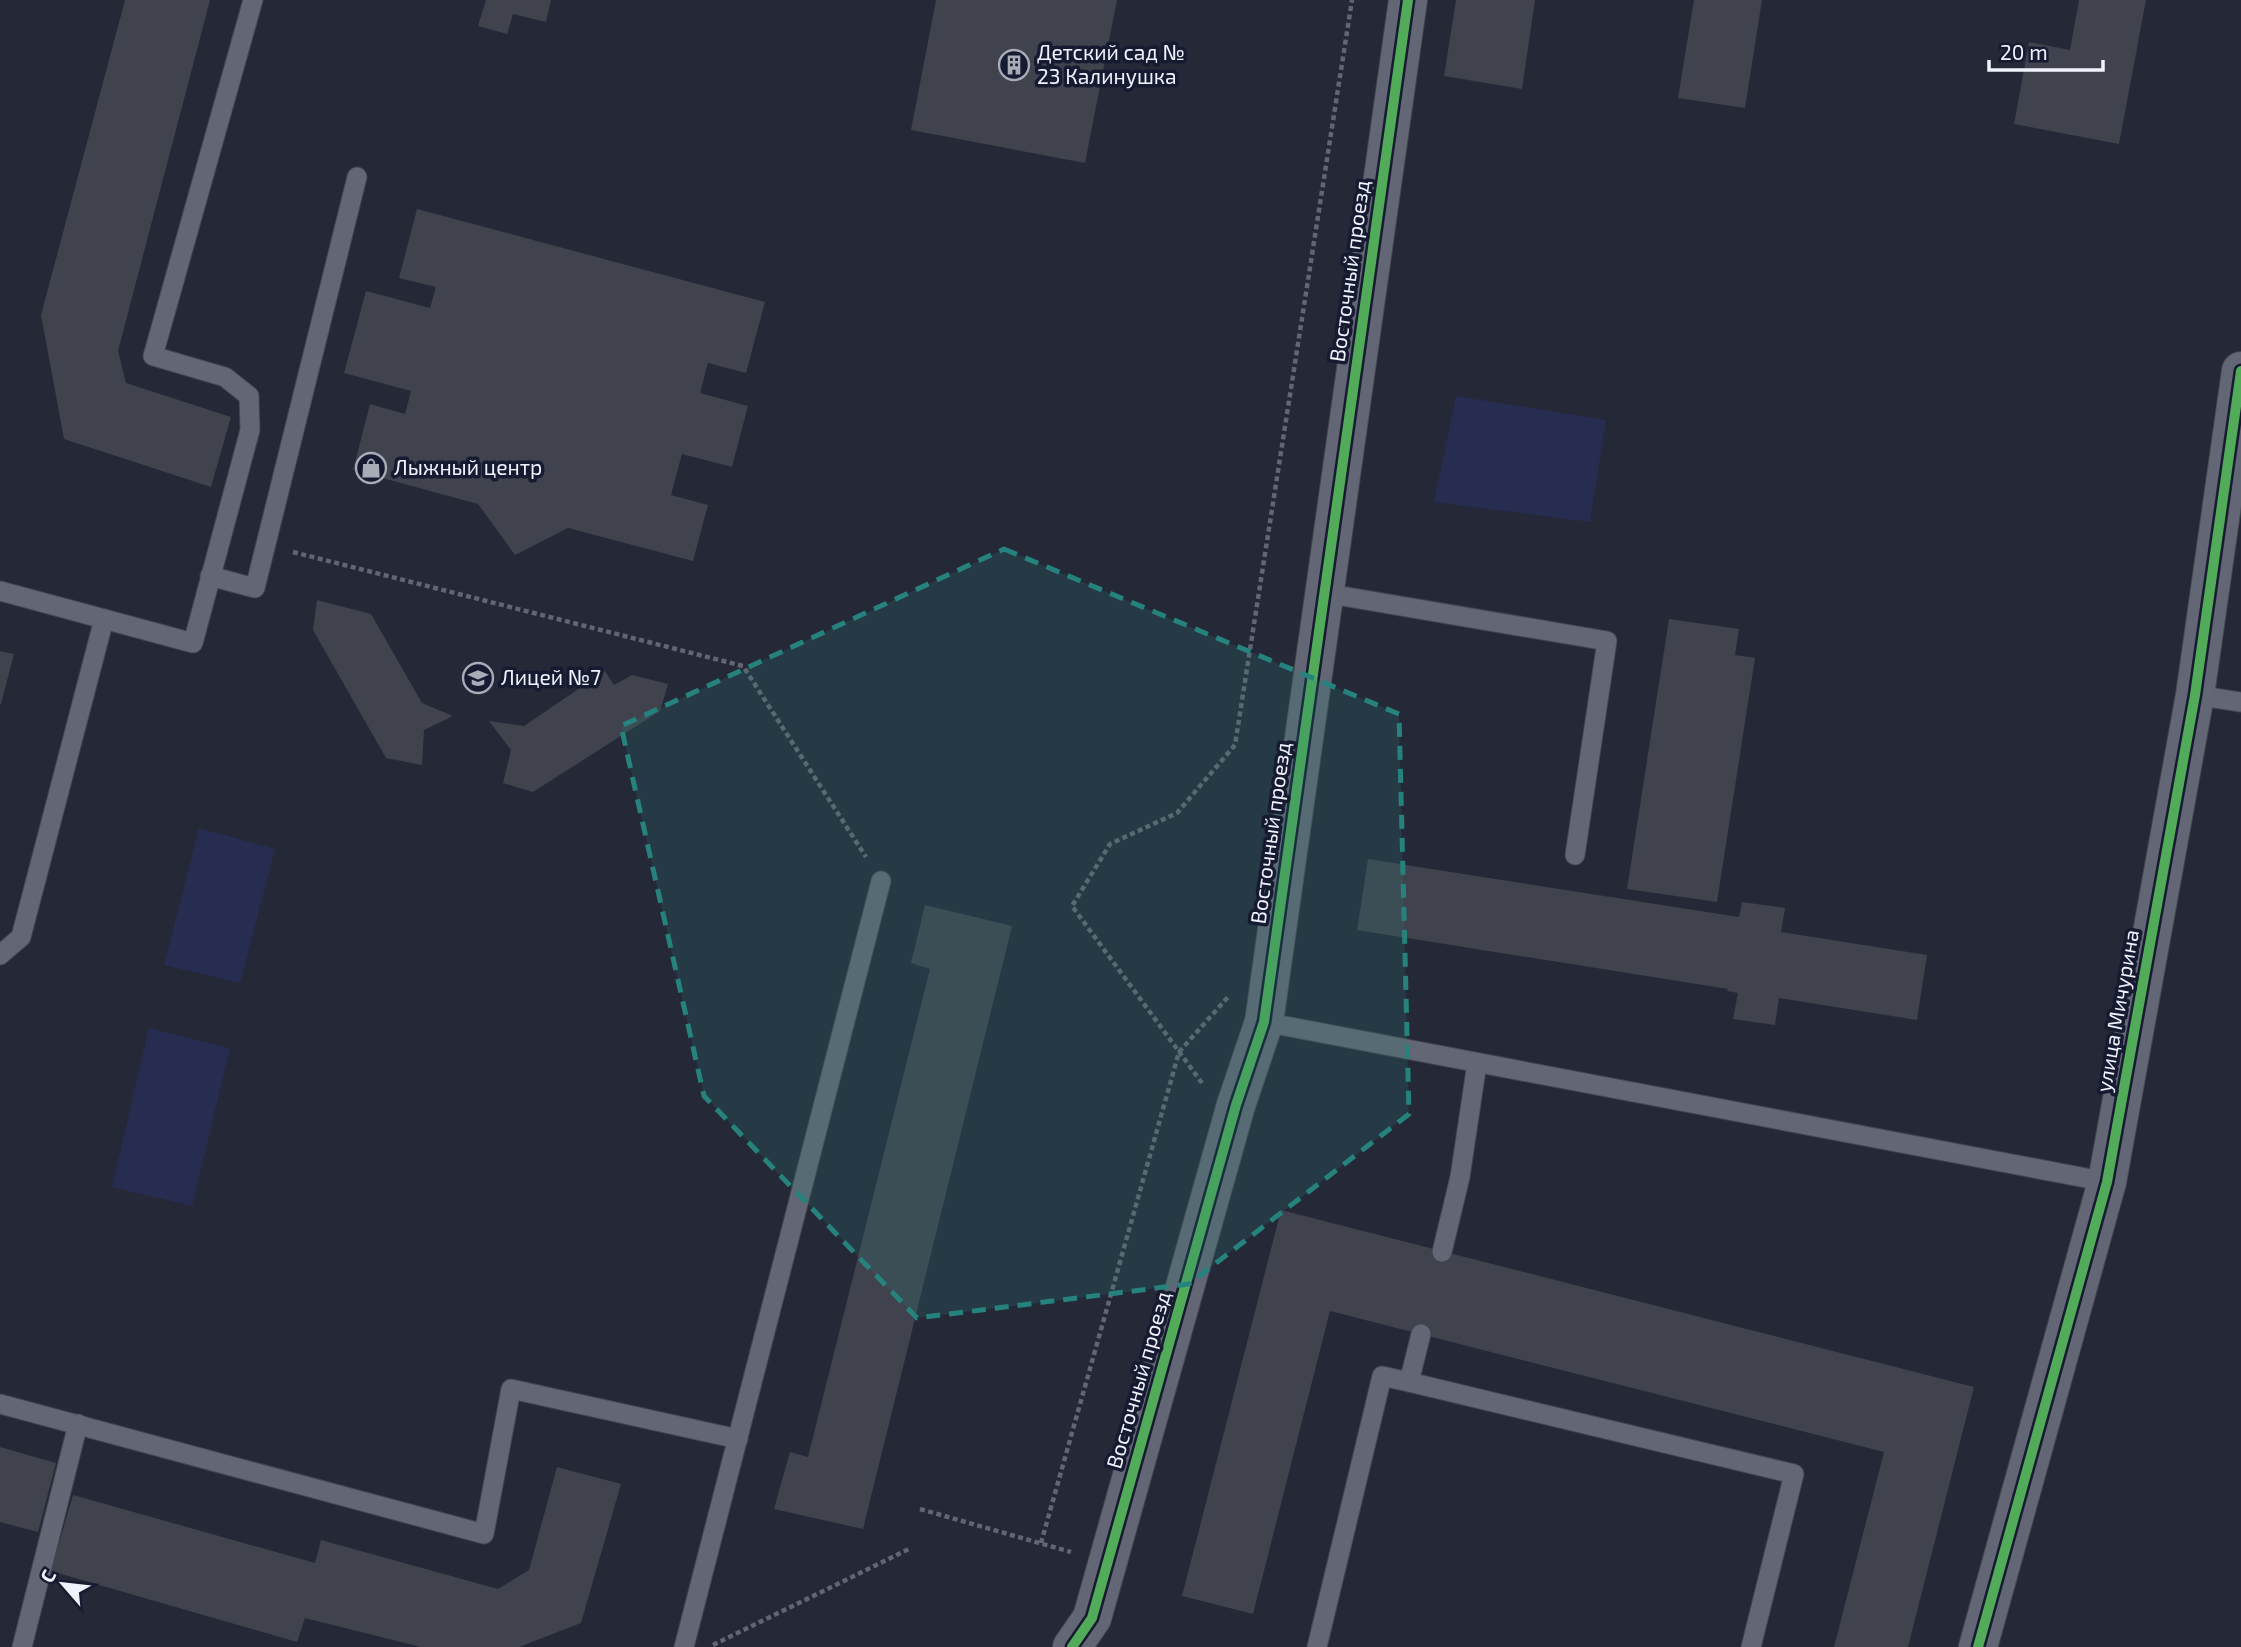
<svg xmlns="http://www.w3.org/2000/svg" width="2241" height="1647" font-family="'Exo 2',sans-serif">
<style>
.green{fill:#272d50}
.building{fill:#40424d}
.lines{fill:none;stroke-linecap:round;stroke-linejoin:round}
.service-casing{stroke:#434550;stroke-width:21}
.minor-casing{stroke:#434550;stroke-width:40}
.path{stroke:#636572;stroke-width:4.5;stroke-dasharray:5 3.5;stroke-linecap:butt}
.service{stroke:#636674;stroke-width:19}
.minor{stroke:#636674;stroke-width:38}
.cycleway-casing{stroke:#161b31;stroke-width:15}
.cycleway{stroke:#51ab58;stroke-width:10}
.marked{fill:#26827c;fill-opacity:0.2;stroke:#26827c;stroke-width:5;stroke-dasharray:14 9;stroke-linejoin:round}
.labels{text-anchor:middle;stroke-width:7;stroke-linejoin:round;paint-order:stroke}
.poi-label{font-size:21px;fill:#f0f2fc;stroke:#161b31;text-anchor:start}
.street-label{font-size:21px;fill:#f0f2fc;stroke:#161b31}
</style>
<rect width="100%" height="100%" fill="#252836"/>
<g class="green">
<polygon points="1456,396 1606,420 1590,522 1434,502"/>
<polygon points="199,828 275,849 240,983 164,965"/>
<polygon points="149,1028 230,1048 192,1206 112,1187"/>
</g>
<g class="building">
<polygon points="125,0 210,0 118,351 126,383 231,417 211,487 64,439 41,315"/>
<polygon points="486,0 551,0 546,22 513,14 507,34 478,26"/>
<polygon points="936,0 1117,0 1085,163 911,130"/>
<polygon points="1456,0 1535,0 1522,89 1444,76"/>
<polygon points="1694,0 1762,0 1745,108 1678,98"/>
<polygon points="2079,0 2146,0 2119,144 2014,124 2029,42 2070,50"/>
<polygon points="417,209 765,302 746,373 708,363 700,393 748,406 732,467 682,454 671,495 708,505 693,561 568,528 515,555 478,504 353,470 370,404 405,414 411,391 344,373 366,291 430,308 436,287 399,278"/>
<polygon points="317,600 371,614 422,703 453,716 424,730 422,765 386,758 313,630"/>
<polygon points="1669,619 1739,629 1735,655 1755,658 1717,902 1627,889"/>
<polygon points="0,651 14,654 1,704 0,704"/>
<polygon points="605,671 614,685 632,675 668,684 660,711 533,792 503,783 511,750 489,721 524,726"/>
<polygon points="1368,859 1739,917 1742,902 1785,908 1781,932 1927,955 1917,1020 1779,998 1775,1025 1733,1019 1738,993 1727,991 1728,989 1357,930"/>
<polygon points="925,905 1012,926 863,1529 774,1509 790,1452 808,1457 930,969 911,963"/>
<polygon points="1281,1210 1974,1387 1908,1647 1834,1647 1884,1452 1330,1311 1253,1614 1182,1596"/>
<polygon points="0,1447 56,1463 38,1532 0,1522"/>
<polygon points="557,1467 621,1484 581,1623 519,1647 421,1647 305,1618 297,1642 51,1571 73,1495 315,1563 321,1540 498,1589 529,1570"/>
</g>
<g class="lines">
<g class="service-casing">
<g id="service">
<polyline points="210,576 255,588 357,177"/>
<polyline points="0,591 104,619 21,937 0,955"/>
<polyline points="1324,593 1607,641 1575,855"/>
<polyline points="104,619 193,643 250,430 249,396 225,377 153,356 253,0"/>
<polyline points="2195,695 2241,702"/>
<polyline points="1264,1022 2107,1182"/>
<polyline points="1442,1252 1460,1177 1477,1063"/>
<polyline points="1421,1334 1409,1382 1794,1474 1751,1647"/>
<polyline points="0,1404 484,1534 511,1389 738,1439"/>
<polyline points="22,1647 78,1424"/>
<polyline points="684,1647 881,881"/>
<polyline points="1317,1647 1382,1376 1409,1382"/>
</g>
</g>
<g class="minor-casing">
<g id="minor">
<polyline points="1072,1647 1092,1618 1236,1105 1264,1022 1408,0"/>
<polyline points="1978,1647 2107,1182 2195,695 2241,371"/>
</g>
</g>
<g class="path">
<polyline points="293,552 743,666 866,857"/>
<polyline points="1202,1083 1072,906 1110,844 1177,813 1235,745 1352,0"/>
<polyline points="920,1509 1071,1552"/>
<polyline points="1041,1543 1179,1052 1228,997"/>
<polyline points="713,1645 911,1548"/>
</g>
<use href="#service" class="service"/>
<use href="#minor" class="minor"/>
<g class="cycleway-casing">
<g id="cycleway">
<polyline points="1072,1647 1092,1618 1236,1105 1264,1022 1408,0"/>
<polyline points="1978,1647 2107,1182 2195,695 2241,371"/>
</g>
</g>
<use href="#cycleway" class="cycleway"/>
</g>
<path class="marked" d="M 1004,549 L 1399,714 L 1409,1114 L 1189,1284 L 917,1318 L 704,1096 L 621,726 Z"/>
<defs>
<g id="building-ring" transform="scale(1.575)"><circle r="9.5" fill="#161b31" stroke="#a9abb7" stroke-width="1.5"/><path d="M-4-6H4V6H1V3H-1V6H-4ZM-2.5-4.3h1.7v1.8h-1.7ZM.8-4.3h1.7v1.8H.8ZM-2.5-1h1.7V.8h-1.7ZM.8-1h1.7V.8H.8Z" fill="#a9abb7"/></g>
<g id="shop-ring" transform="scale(1.575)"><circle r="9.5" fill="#161b31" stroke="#a9abb7" stroke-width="1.5"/><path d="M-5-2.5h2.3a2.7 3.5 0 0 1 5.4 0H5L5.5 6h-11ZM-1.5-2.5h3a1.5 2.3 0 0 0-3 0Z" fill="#a9abb7"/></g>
<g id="school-ring" transform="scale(1.575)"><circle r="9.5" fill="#161b31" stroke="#a9abb7" stroke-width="1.5"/><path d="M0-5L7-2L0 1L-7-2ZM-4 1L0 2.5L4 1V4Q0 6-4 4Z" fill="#a9abb7"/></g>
</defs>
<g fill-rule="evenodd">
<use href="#building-ring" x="1014" y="65"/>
<use href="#shop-ring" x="371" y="468"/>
<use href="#school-ring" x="478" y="678"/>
</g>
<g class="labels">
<g class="poi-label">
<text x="1037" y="60">Детский сад №<tspan x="1037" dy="24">23 Калинушка</tspan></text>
<text x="394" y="475">Лыжный центр</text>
<text x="501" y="685">Лицей №7</text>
</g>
<g class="street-label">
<text transform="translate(1350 271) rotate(-82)" y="7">Восточный проезд</text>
<text transform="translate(1271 833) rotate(-82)" y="7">Восточный проезд</text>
<text transform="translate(2118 1011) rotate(-80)" y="7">улица Мичурина</text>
<text transform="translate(1139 1380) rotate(-74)" y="7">Восточный проезд</text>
</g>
</g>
<g transform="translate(63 1584) rotate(298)" stroke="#161b31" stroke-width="5" paint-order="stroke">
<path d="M0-5L12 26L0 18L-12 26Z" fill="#f0f2fc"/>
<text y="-10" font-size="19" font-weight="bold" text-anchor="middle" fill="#f0f2fc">С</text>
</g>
<path d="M1989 60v10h114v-10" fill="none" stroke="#f0f2fc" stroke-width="3.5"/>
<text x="2000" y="60" font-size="21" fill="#f0f2fc" stroke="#161b31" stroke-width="5" paint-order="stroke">20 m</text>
</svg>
